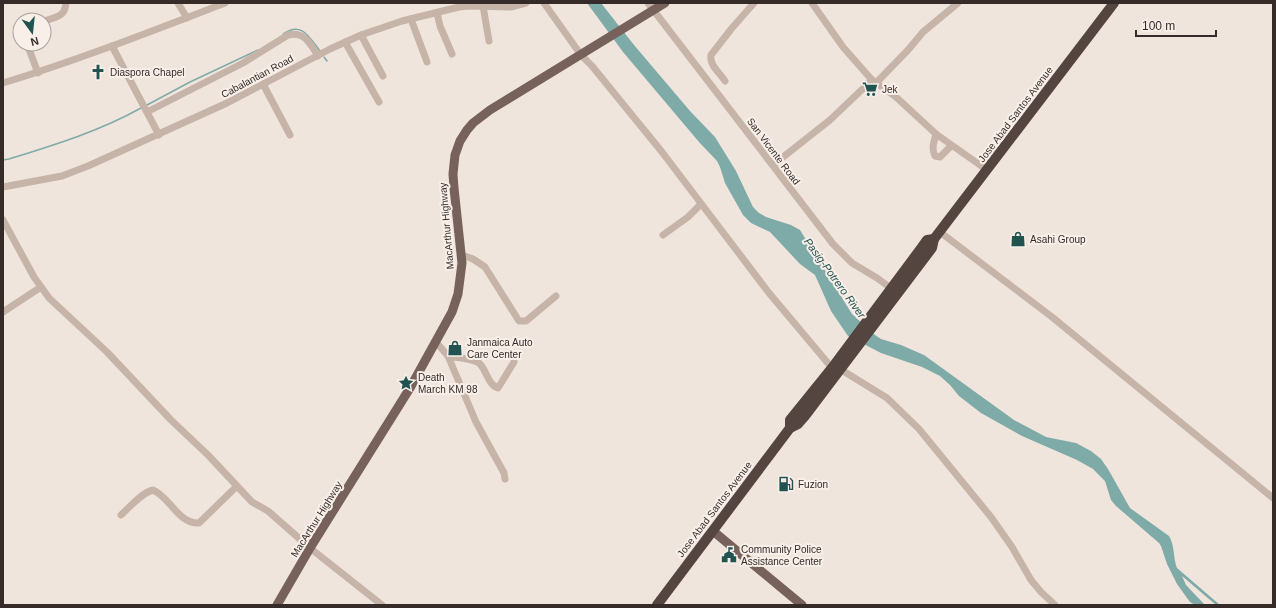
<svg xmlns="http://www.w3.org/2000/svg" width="1276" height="608" font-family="Helvetica,sans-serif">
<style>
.water{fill:#7eaba8}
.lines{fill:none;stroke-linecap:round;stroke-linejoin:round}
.stream{stroke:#7eaba8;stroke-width:1.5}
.minor{stroke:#c7b4a9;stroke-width:7}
.major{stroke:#76615b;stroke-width:9}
.highway{stroke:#554540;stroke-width:10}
.labels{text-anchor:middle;stroke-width:4;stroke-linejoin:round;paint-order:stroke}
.poi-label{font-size:10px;fill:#352b29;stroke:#f8efe9;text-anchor:start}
.street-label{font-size:10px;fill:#352b29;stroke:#f8efe9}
.water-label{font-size:11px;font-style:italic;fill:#215351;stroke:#f8efe9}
</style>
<rect width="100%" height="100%" fill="#f0e5dd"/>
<path class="water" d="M 587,3 L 601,3 L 634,45 L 690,111 L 715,137 L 736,171 L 753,207 L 759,213 L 766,217 L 791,225 L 800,230 L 852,314 L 875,335 L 881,339 L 901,345 L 924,355 L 1014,420 L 1046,437 L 1076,443 L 1091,451 L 1101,459 L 1108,469 L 1130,508 L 1169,536 C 1175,546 1173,558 1177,568 L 1220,605 L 1216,605 L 1182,576 L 1186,585 L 1205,605 L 1195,605 L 1190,602 L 1177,584 L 1167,564 L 1161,546 L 1159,543 L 1116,506 L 1111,500 L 1105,481 L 1093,469 L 1077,460 L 1022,436 L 981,413 L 959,396 L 950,385 L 940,376 L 922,367 L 881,353 L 848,336 L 831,311 L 815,275 L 800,264 L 770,232 L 751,223 L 743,215 L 725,183 L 720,167 L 717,161 L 699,142 L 623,52 Z"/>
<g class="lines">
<g class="stream">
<path d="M 283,34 C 302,21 309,37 320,51"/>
<polyline points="324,57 327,61"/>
<polyline points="147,105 190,82 258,50"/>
<path d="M 3,160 L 9,159 C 54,145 100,131 141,108"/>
</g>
<g class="minor">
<polyline points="178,3 187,18"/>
<polyline points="544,3 581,55 592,66 662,152 769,293 832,368"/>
<polyline points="648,3 833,244 852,263 877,278 892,289"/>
<polyline points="812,3 843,47 872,80 896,97 936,134 987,170"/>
<polyline points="483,6 489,41"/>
<polyline points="437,13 440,26 452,54"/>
<polyline points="411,19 427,62"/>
<path d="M 44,21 C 56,17 65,17 66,3"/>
<polyline points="361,35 383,76"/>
<polyline points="345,42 379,102"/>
<polyline points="27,44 38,73"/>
<polyline points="112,46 159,135"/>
<path d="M 725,81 C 720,73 709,65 711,55 L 732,28 L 754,3"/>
<path d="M 3,83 C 78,60 152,31 225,3"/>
<polyline points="876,83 908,50 923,32 958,3"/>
<polyline points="263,84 290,135"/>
<path d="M 147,112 L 243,63 L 288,35 C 304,31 310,43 318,56"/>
<path d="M 936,134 C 934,142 931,148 935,156 L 940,157 L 951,146"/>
<polyline points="773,165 830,120 872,80"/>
<polyline points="3,187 62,176 88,166 227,103 330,49 361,35 402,21 459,7 469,6 511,7 526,3"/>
<polyline points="3,220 34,277 49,298 107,352 171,420 208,455 252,502 268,511 310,548 382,605"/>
<polyline points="940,232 1052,317 1273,498"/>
<polyline points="663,235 688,217 701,204"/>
<polyline points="462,255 473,259 485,267 519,321 526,321 556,296"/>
<polyline points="3,312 41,287"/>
<polyline points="436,342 448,356 476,422 504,473 505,479"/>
<path d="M 448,356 C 457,358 471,358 479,363 C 487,370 487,384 498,388 L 514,362"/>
<polyline points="840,369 887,398 919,429 991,517 1012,547 1031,580 1041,592 1055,605"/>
<path d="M 121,515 C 130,507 141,493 153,490 C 170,497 178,524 199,523 L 236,487"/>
</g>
<g class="major">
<polyline points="713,531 802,605"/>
<polyline points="277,605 310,548 410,388 452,312 458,294 462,263 454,188 453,174 455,155 460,141 467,130 473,123 490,110 665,3"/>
</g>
<g class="highway">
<polyline points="790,428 790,420 832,368 922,247 927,240 934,239"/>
<polyline points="657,605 790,428 798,424 805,416 932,248 934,239 1114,3"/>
</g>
</g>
<defs>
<g id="church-bare" transform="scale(1.2)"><path d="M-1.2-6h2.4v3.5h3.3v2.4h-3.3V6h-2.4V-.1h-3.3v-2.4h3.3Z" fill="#215351" stroke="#f8efe9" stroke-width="2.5" paint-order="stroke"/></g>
<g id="supermarket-bare" transform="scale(1.2)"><path d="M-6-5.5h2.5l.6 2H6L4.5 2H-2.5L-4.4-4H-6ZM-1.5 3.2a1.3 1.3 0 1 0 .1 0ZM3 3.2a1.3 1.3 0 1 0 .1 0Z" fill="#215351" stroke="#f8efe9" stroke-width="2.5" paint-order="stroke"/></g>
<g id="shop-bare" transform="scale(1.2)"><path d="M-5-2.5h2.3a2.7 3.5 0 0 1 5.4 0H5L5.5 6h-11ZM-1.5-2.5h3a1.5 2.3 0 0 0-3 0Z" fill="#215351" stroke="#f8efe9" stroke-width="2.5" paint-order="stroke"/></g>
<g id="sight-bare" transform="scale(1.2)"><path d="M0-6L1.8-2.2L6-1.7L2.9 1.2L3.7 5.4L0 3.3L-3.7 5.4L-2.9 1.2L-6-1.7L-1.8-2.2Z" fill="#215351" stroke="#f8efe9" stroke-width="2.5" paint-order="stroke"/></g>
<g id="fuel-bare" transform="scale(1.2)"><path d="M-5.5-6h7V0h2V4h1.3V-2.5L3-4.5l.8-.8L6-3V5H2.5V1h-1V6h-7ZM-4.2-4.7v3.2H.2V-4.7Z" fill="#215351" stroke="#f8efe9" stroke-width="2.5" paint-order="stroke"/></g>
<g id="civic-bare" transform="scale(1.2)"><path d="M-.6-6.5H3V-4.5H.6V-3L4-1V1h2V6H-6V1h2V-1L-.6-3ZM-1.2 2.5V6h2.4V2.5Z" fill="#215351" stroke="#f8efe9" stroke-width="2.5" paint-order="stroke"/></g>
</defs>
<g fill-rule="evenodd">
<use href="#church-bare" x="98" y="72"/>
<use href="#supermarket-bare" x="870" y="89"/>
<use href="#shop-bare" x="1018" y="239"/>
<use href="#shop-bare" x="455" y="348"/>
<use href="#sight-bare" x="406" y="383"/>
<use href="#fuel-bare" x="786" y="484"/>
<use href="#civic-bare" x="729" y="555"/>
</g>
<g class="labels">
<g class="poi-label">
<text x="110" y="76">Diaspora Chapel</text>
<text x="882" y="93">Jek</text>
<text x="1030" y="243">Asahi Group</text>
<text x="467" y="346">Janmaica Auto<tspan x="467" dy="12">Care Center</tspan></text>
<text x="418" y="381">Death<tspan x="418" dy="12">March KM 98</tspan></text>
<text x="798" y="488">Fuzion</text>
<text x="741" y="553">Community Police<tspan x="741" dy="12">Assistance Center</tspan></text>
</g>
<g class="street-label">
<text transform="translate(257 76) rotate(-28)" y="4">Cabalantian Road</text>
<text transform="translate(1015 114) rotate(-53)" y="4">Jose Abad Santos Avenue</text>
<text transform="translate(774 151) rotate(53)" y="4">San Vicente Road</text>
<text transform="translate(446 226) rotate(-95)" y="4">MacArthur Highway</text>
<text transform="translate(714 509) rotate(-53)" y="4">Jose Abad Santos Avenue</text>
<text transform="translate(316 519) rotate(-58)" y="4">MacArthur Highway</text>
</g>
<g class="water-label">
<text transform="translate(835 278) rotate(54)" y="4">Pasig-Potrero River</text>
</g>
</g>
<rect width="1276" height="608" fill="none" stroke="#352b29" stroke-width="8"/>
<g transform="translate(32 32) rotate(165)"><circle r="19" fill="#f8efe9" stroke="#aaa19c"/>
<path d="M0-3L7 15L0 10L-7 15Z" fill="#215351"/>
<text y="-6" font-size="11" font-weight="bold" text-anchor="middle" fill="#352b29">N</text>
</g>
<path d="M1136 30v6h80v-6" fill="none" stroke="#352b29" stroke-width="2"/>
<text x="1142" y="30" font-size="12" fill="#352b29" stroke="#f8efe9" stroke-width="3" paint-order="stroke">100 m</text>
</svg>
